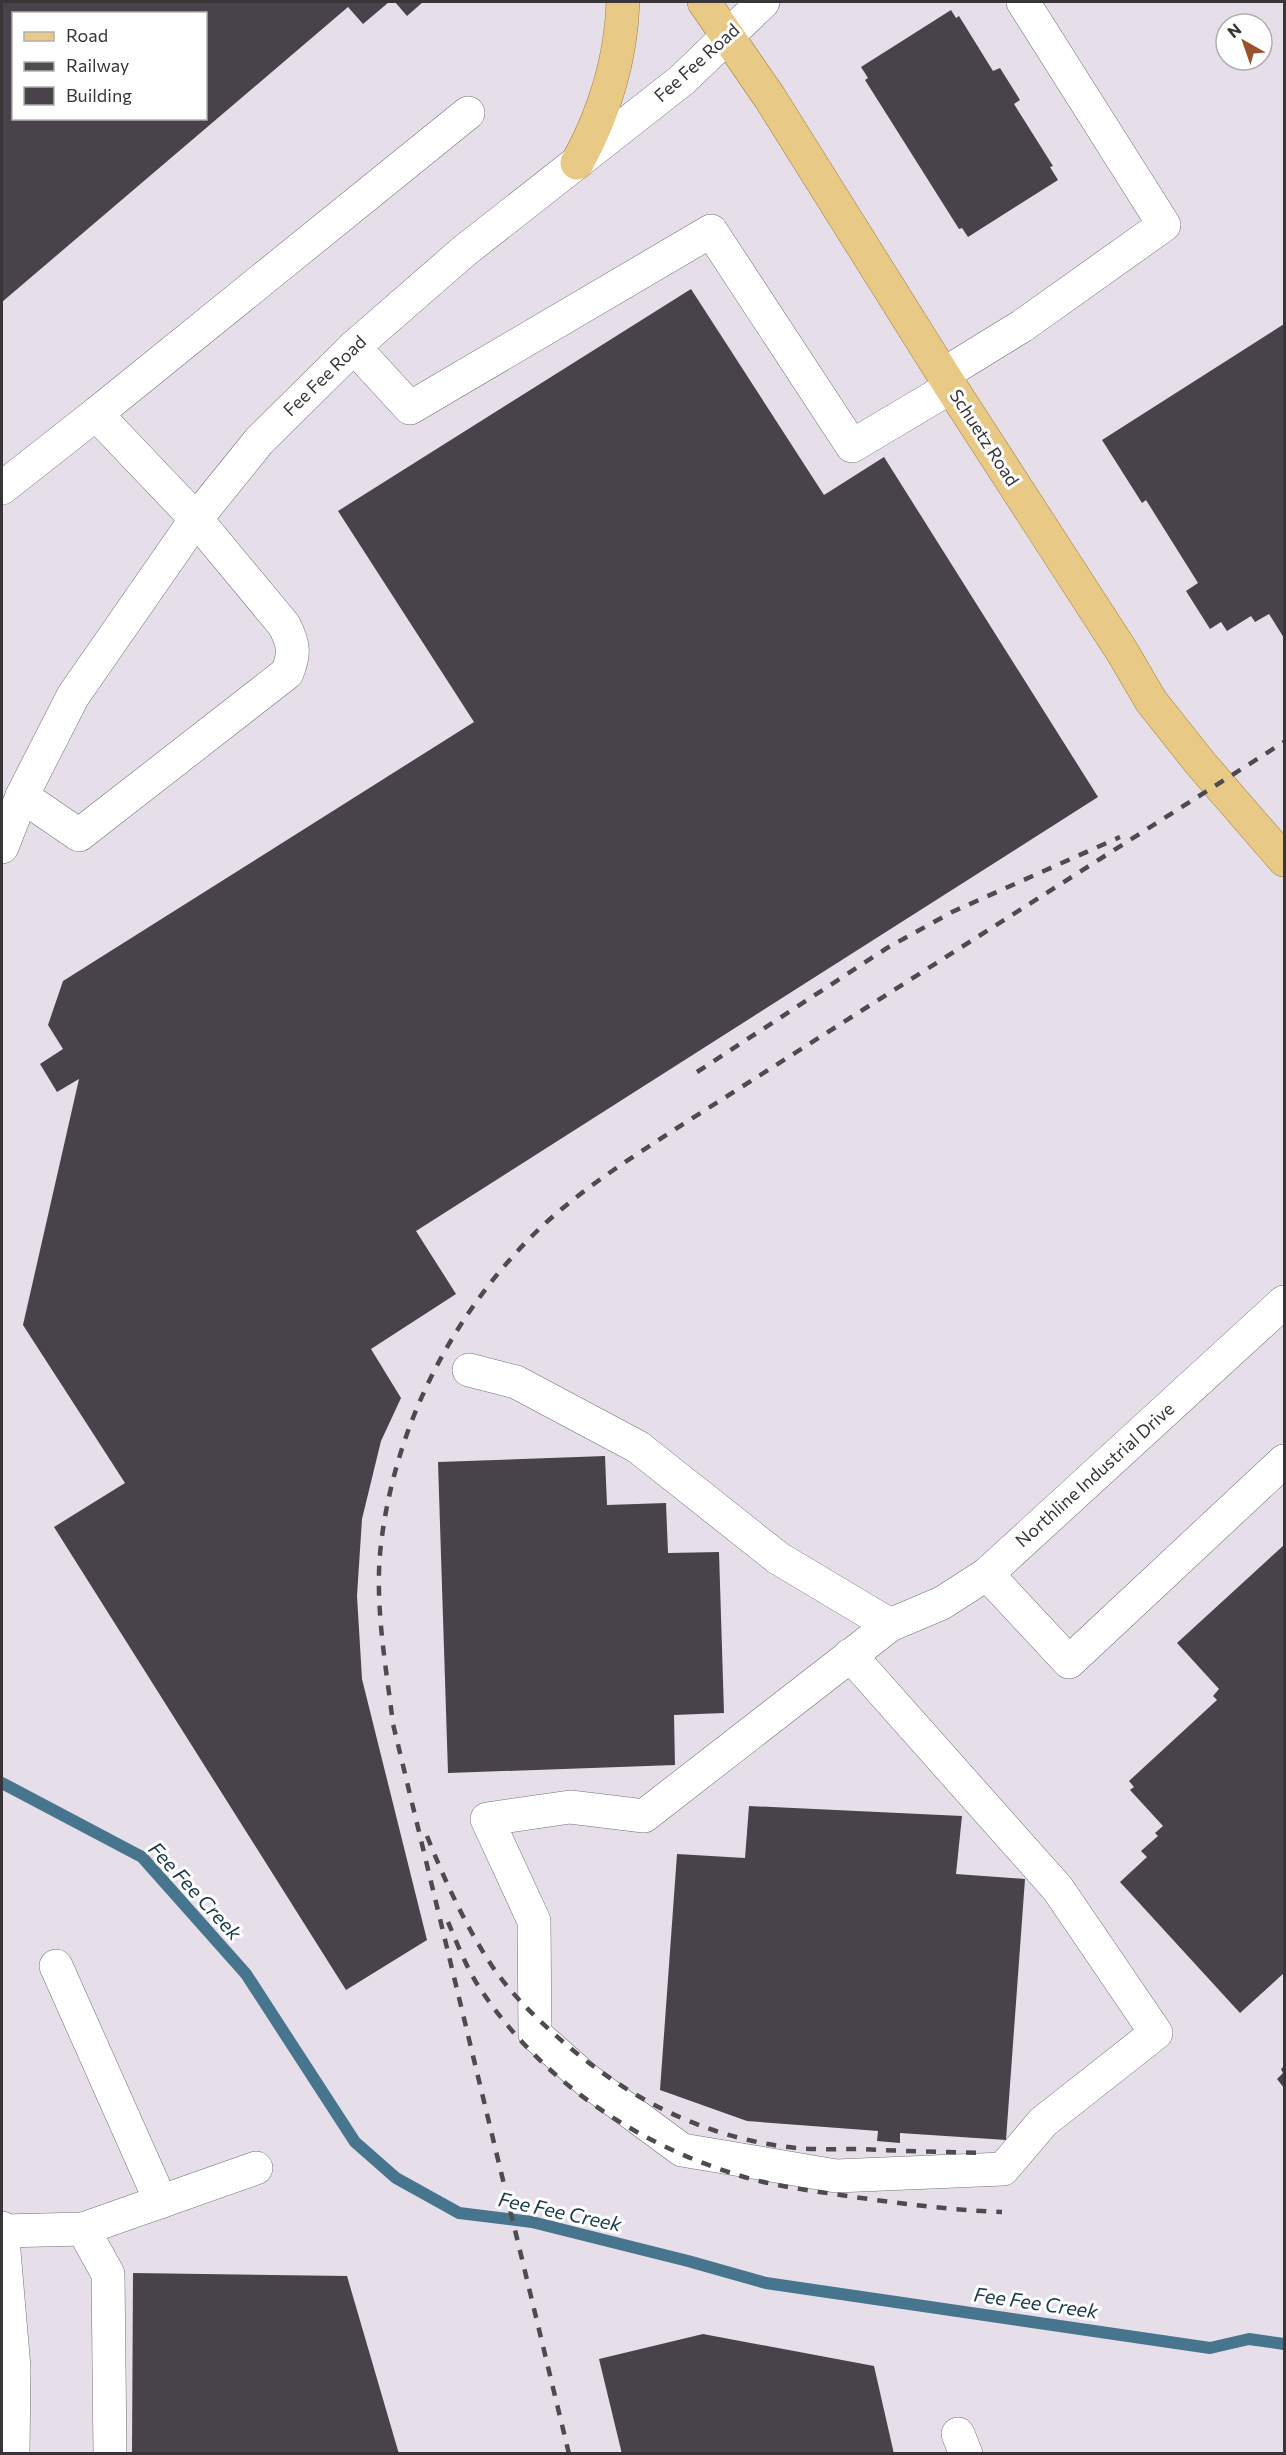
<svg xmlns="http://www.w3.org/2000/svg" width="1286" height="2455" font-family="Commissioner,sans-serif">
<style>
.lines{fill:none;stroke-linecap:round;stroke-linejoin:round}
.stream{stroke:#46758d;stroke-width:12}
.building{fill:#48434b;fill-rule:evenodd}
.minor-casing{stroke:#756f78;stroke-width:34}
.major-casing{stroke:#a07e37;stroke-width:34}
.minor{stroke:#fff;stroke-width:33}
.major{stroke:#e8c986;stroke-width:33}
.rail{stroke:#4e4b4f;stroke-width:4.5;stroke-dasharray:10 10;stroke-linecap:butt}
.labels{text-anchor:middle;stroke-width:6;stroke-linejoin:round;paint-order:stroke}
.street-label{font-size:18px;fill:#383539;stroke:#fff}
.water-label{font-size:20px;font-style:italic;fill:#1a3a49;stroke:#fff}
</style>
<rect width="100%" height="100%" fill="#e6dfea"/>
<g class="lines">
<polyline class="stream" points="2,1783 142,1857 246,1974 355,2142 396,2178 459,2213 532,2222 688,2261 766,2283 1210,2348 1249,2339 1284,2344"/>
</g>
<g class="building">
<path d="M 2,2 L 389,2 L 363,24 L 348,7 L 2,302 ZM 14,14 L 206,14 L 206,118 L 14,118 Z"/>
<polygon points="395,2 423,2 407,16"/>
<polygon points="951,10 956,18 959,16 993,71 1000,68 1020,100 1014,104 1053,166 1050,167 1058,180 968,237 962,228 959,229 865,80 868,78 861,67"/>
<polygon points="691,289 824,495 884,457 1098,797 416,1231 456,1294 371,1349 401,1398 381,1441 362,1519 357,1596 362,1679 427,1940 346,1990 54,1527 125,1483 23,1325 79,1079 57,1092 40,1064 63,1049 48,1025 63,981 474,722 338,511"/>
<polygon points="1284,324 1284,638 1269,614 1255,622 1251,616 1227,631 1221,622 1210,629 1186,591 1198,583 1146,500 1142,503 1102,440"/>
<polygon points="605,1456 607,1505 666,1503 668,1553 719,1552 724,1713 674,1715 675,1765 448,1773 438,1462"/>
<polygon points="1284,1545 1284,1973 1240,2013 1120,1882 1147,1857 1141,1851 1158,1836 1155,1833 1163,1826 1130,1790 1134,1787 1129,1781 1217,1700 1213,1696 1219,1689 1177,1643"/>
<polygon points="749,1806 962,1816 956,1874 1025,1879 1006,2140 900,2133 900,2143 877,2141 878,2131 747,2121 660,2090 677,1854 745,1858"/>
<polygon points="1284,2066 1284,2088 1277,2079 1283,2073 1281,2069"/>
<polygon points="133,2273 347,2276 399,2454 132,2454"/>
<polygon points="703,2334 874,2366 894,2454 622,2454 599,2359"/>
</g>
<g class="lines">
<g class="minor-casing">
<g id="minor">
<polyline points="354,347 410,408 711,231 852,446 951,387"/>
<polyline points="944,374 1022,326 1164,225 1023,2"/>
<polyline points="2,488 96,414"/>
<path d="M 22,796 L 79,835 L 287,673 C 295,654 294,644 284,625 L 196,519 L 96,414 L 468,113"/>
<polyline points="2,847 22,796 73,696 196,519 259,441 354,347 463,252 682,80 763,2"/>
<polyline points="469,1370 516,1382 638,1447 778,1558 890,1625"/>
<polyline points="987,1574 1069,1662 1284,1461"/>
<polyline points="850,1655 1058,1889 1156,2033 1043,2122 1003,2169 836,2176 682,2150 587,2080 535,2034 534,1921 487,1819 570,1807 644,1816 890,1625 942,1603 987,1574 1284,1302"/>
<polyline points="56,1966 161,2202"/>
<polyline points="2,2228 14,2368 13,2454"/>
<polyline points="83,2229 108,2274 110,2454"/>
<polyline points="3,2231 83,2229 256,2168"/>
<polyline points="958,2434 966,2454"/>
</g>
</g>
<g class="major-casing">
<g id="major">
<polyline points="704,2 770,98 951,387 1123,653 1151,701 1201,764 1284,860"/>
<path d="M 577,163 C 604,114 621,58 623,2"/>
</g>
</g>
<use href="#minor" class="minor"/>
<use href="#major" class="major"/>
<g class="rail">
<polyline points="697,1072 887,948 952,912 1120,837"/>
<path d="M 427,1836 C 445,1881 465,1925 492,1966 C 509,1991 531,2013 553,2033 C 623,2096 701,2138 796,2148 C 817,2150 839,2149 860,2149 C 901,2151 942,2152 983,2153"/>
<path d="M 448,1922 C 457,1943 466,1967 479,1987 C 543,2084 644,2150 755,2180 C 787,2188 821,2192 854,2197 C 904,2204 951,2210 1002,2212"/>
<path d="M 569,2454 L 393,1724 C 386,1665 374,1604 381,1544 C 395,1427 451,1316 535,1233 C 577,1192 628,1160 677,1128 L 1284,742"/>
</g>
</g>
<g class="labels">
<g class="street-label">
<text transform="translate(697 63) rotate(-42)" y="6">Fee Fee Road</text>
<text transform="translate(325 376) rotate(-44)" y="6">Fee Fee Road</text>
<text transform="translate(984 438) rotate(57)" y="6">Schuetz Road</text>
<text transform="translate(1095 1475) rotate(-42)" y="6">Northline Industrial Drive</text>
</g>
<g class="water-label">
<text transform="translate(195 1891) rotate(47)" y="7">Fee Fee Creek</text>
<text transform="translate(560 2212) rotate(12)" y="7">Fee Fee Creek</text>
<text transform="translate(1036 2303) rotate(8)" y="7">Fee Fee Creek</text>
</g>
</g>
<rect width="1286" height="2455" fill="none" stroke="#383539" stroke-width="6"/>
<rect x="12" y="12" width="195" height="108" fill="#ffffff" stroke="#afaeb0" stroke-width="1.5"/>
<rect x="24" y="32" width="30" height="9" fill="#e8c986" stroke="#afaeb0" stroke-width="1.5"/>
<text x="66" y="42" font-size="18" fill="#383539">Road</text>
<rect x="24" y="62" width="30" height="9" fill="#4e4b4f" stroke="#afaeb0" stroke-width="1.5"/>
<text x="66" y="72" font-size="18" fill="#383539">Railway</text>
<rect x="24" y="87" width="30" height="18" fill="#48434b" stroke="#afaeb0" stroke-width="1.5"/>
<text x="66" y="102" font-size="18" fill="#383539">Building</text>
<g transform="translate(1244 42) rotate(320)"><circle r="28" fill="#ffffff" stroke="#afaeb0" stroke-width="1.5"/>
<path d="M0-4.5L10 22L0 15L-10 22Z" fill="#99522b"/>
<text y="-9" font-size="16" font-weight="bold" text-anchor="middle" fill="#383539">N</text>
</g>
</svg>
